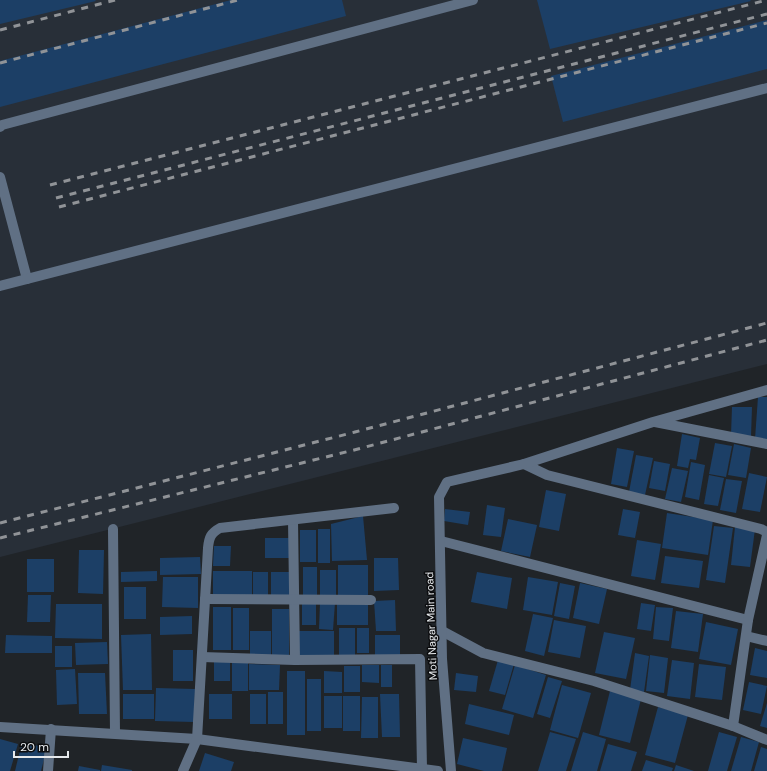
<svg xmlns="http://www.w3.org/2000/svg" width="767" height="771" font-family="'DM Sans',sans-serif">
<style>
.built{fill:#282f38}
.building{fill:#1c3f66}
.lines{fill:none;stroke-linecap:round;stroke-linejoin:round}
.minor{stroke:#607084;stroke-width:10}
.rail{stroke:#909397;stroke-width:3;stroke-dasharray:7 7;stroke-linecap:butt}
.labels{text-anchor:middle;stroke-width:3;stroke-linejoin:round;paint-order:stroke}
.street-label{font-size:11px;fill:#e6e9ec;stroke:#0c0d0f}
</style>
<rect width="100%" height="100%" fill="#202428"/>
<polygon class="built" points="0,0 767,0 767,364 0,557"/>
<g class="building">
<polygon points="0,0 95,0 96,1 0,24"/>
<polygon points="231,0 342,0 346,16 0,107 0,61"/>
<polygon points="537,0 750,0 751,1 550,49"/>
<polygon points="767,20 767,69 563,122 551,76"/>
<polygon points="758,397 767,397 767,440 755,439"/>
<polygon points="732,407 752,407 751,436 731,435"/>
<polygon points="682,434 700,438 696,460 690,459 688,468 677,466"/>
<polygon points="715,443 732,446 726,477 709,474"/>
<polygon points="734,444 751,448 746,478 728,475"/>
<polygon points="617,448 634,451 627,487 611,484"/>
<polygon points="636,455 653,458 645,495 629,492"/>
<polygon points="654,461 670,464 665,491 649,488"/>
<polygon points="691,462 705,465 699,500 685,497"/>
<polygon points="672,468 688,471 681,502 665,499"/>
<polygon points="749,473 767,477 760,512 742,509"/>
<polygon points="709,475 724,478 718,506 704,504"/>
<polygon points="726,479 742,481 736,513 720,510"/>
<polygon points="546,490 566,494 559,531 539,527"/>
<polygon points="487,505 505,508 501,537 483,535"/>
<polygon points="445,509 470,512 468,525 444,521"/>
<polygon points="623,509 640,512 635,538 618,535"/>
<polygon points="667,513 713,520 708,555 662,548"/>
<polygon points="363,516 367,560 332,561 331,524"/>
<polygon points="508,519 537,525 530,557 501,551"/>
<polygon points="714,526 733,528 725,583 706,580"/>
<polygon points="735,527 755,529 750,567 731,565"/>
<rect x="318" y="529" width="12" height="34"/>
<rect x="300" y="530" width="16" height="32"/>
<rect x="265" y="538" width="26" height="20"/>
<polygon points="637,540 661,544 655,580 631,576"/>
<polygon points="214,546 231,546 230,566 213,566"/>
<polygon points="79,550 104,550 103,594 78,593"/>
<polygon points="665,556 703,561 699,588 661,583"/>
<polygon points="200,557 201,574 160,575 160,558"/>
<polygon points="374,558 398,558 399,590 374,591"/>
<rect x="27" y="559" width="27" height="33"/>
<rect x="338" y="565" width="30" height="31"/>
<rect x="303" y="567" width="14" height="29"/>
<rect x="320" y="570" width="16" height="28"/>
<polygon points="157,571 157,581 121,582 121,572"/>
<rect x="213" y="571" width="39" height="26"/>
<rect x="253" y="572" width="15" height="23"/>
<rect x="271" y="572" width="22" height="25"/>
<polygon points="477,572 512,578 507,609 471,602"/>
<polygon points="163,577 198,577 198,608 162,607"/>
<polygon points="528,577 558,582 552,615 523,610"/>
<polygon points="560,583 575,586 569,619 554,616"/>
<polygon points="580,583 607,589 599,624 573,618"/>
<rect x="124" y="587" width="22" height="32"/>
<polygon points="28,595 51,595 50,622 27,622"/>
<polygon points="395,600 396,631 376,631 374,601"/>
<rect x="302" y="601" width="14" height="24"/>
<rect x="337" y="602" width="31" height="23"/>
<polygon points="320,603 335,603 333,630 319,629"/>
<polygon points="641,603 655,605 651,631 637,629"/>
<polygon points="56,604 102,604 102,639 55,638"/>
<rect x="213" y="607" width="18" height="43"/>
<polygon points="656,607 673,608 669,641 653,639"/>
<rect x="233" y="608" width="16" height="42"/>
<rect x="272" y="609" width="17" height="46"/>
<polygon points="676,611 703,614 698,652 671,648"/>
<polygon points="533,614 553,618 544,656 525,651"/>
<polygon points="192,616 192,634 160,635 160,617"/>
<polygon points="554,620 586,626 580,658 548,652"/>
<polygon points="706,622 738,629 731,665 699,659"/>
<rect x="339" y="628" width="16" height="28"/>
<rect x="357" y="628" width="12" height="25"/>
<rect x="250" y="631" width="21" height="24"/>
<rect x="297" y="631" width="37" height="28"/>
<polygon points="604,632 635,638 626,679 595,673"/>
<polygon points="151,634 152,690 123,690 121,635"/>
<polygon points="6,635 52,636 52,653 5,653"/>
<rect x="375" y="635" width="25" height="23"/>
<polygon points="107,642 108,664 76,665 75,643"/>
<rect x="55" y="646" width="17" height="21"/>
<polygon points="755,648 767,651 767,678 750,675"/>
<rect x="173" y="650" width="20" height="31"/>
<polygon points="635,653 649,656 644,692 630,690"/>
<polygon points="650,655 668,658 664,693 646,691"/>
<rect x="214" y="660" width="16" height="21"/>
<rect x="232" y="660" width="16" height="31"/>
<polygon points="498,660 514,664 505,695 489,691"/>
<polygon points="672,660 694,663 690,699 667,696"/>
<polygon points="249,664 280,665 279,690 249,690"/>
<polygon points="699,664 726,667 722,700 695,697"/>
<polygon points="362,665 379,665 379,683 362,682"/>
<rect x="381" y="665" width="11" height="22"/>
<polygon points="515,665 546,675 533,718 502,709"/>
<rect x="344" y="666" width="16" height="26"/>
<polygon points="75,669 77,704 57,705 56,670"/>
<rect x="287" y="671" width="18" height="64"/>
<polygon points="324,671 342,672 342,693 324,693"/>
<polygon points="78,673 105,673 107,714 79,714"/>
<polygon points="456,673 478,676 476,692 454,690"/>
<polygon points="548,677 562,681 550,718 537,714"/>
<rect x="307" y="679" width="14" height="52"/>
<polygon points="749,682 767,686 761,714 743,710"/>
<polygon points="562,685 591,693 578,738 550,730"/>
<polygon points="156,688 195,689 194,722 155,721"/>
<polygon points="610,691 641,699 630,743 599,735"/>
<rect x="268" y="692" width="15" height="32"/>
<rect x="123" y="694" width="31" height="25"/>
<rect x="209" y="694" width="23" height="25"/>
<rect x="250" y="694" width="16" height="30"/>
<polygon points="380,694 399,694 400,737 382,737"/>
<rect x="324" y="696" width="18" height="32"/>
<rect x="343" y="696" width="17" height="35"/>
<polygon points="362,697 378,697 378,738 361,738"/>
<polygon points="767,703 767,728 760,726"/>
<polygon points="469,704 514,715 509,735 465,724"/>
<polygon points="658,707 688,715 675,763 645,755"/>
<polygon points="550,732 576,739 566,771 538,771"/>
<polygon points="583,732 606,739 597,771 571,771"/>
<polygon points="719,732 737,737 727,771 708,771"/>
<polygon points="741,737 759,742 751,771 731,771"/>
<polygon points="463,738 507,748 502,771 484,771 457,764"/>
<polygon points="0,739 18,744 10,771 0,771"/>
<polygon points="22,742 47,748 41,771 15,771"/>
<polygon points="608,744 637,752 631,771 600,771"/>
<polygon points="761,747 767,749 767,771 754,771"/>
<polygon points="205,753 234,762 231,771 199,771"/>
<polygon points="646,760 673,768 672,771 642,771"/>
<polygon points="102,765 132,770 132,771 101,771"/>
<polygon points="676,765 694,771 674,771"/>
<polygon points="79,766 100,770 100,771 78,771"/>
</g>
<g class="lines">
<g class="minor">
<polyline points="0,127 2,125 473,0"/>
<polyline points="0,177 27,279"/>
<polyline points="0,286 767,88"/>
<polyline points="655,422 767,444"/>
<polyline points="524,464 547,475 761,529 767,532"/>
<polyline points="293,520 295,660"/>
<polyline points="113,529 115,733"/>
<polyline points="441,541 748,620"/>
<polyline points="205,599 371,600"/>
<polyline points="442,631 483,653 594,681 733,726 767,740"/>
<polyline points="746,636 767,641"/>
<polyline points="202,657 295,660 420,659 422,769"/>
<polyline points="733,726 748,620 767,535"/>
<polyline points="0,727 197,739 438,771"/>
<polyline points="48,771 51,729"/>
<path d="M 183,771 L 197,739 L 208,548 C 209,537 211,533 220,528 L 394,508"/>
<polyline points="451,771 442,659 439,497 447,482 524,464 653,422 767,390"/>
</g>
<g class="rail">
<polyline points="0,30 115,0"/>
<polyline points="0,63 238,0"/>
<polyline points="50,185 767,0"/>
<polyline points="56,198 767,14"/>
<polyline points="59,207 767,23"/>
<polyline points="0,523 355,432 767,323"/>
<polyline points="0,538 358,449 767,340"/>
</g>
</g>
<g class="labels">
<g class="street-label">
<text transform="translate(431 626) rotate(-92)" y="4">Moti Nagar Main road</text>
</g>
</g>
<path d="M14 751v6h54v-6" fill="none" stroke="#e6e9ec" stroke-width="2"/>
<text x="20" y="751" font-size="12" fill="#e6e9ec" stroke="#0c0d0f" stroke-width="3" paint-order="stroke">20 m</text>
</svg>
